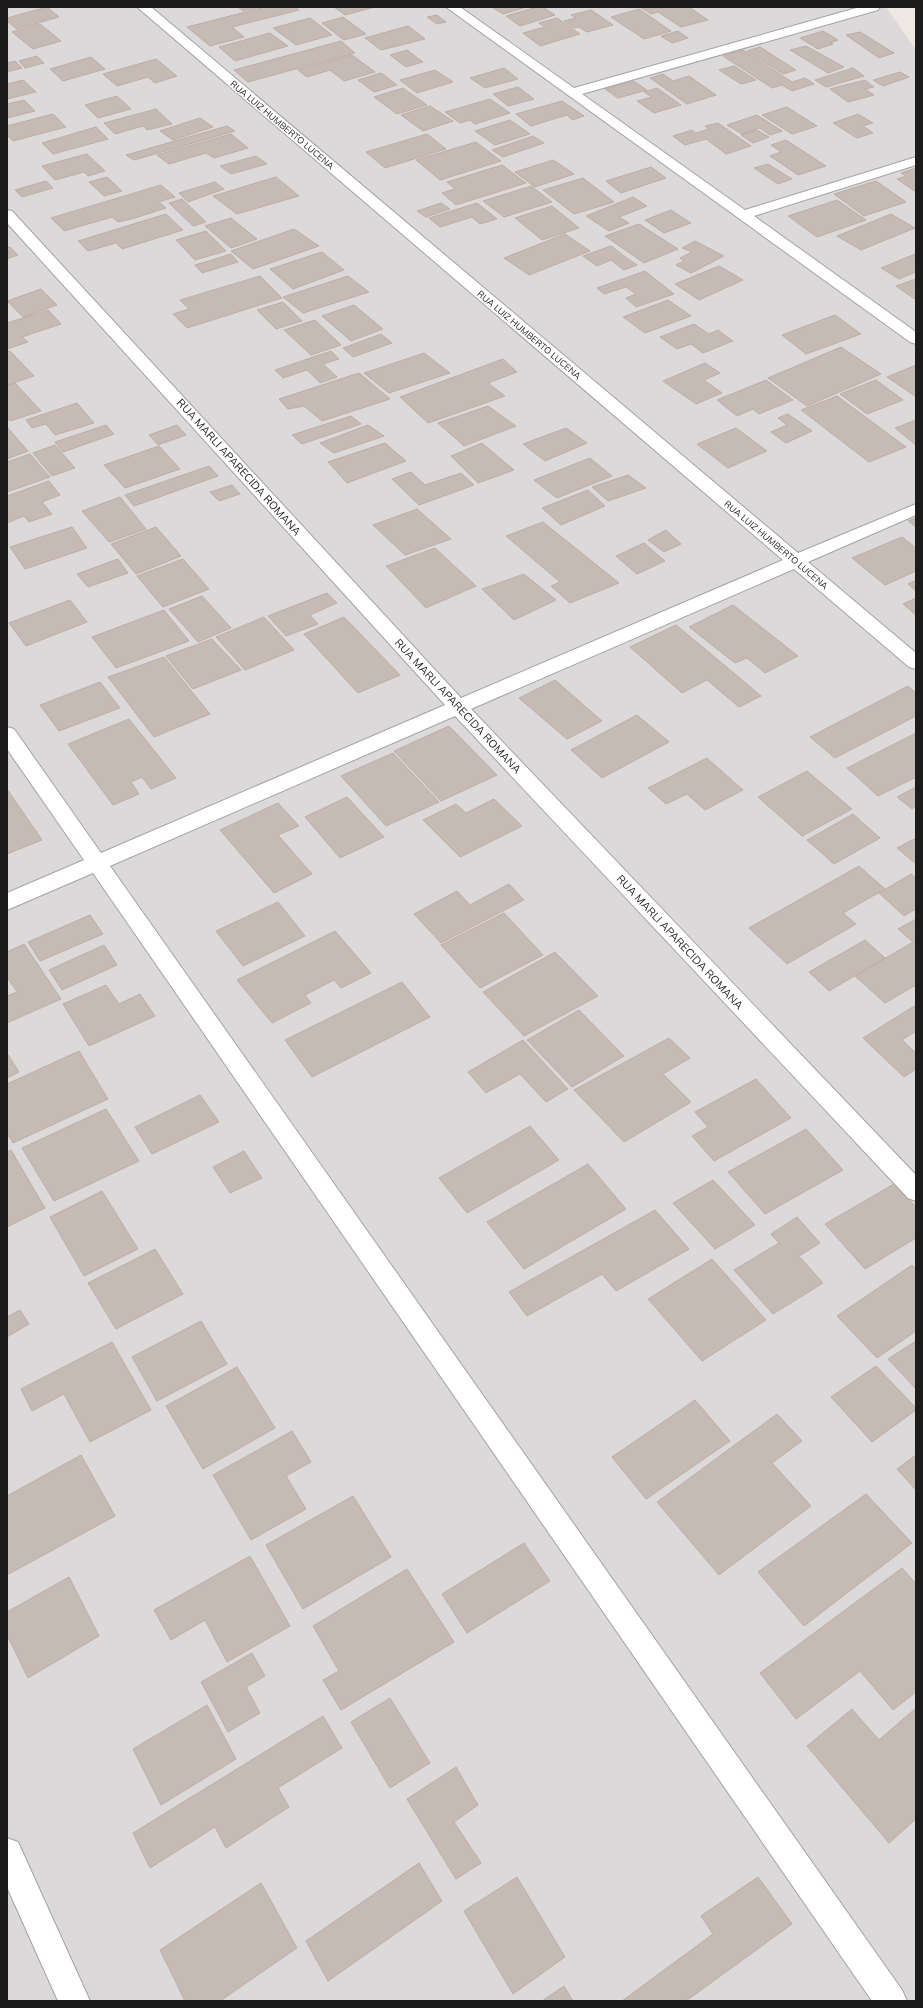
<svg xmlns="http://www.w3.org/2000/svg" width="923" height="2008" font-family="Mulish,sans-serif">
<style>
.residential{fill:#dbd9d9}
.building{fill:#c6bab5;stroke:#c0aca3}
.lines{fill:none;stroke-linecap:round;stroke-linejoin:round}
.street-casing{stroke:#a3a3a3;stroke-width:2}
.street{fill:#fff;fill-rule:evenodd}
.labels{text-anchor:middle;stroke-width:3;stroke-linejoin:round;paint-order:stroke}
.far-street-label{font-size:9px;fill:#1c1c1c;stroke:#fff}
.street-label{font-size:11px;fill:#1c1c1c;stroke:#fff}
</style>
<rect width="100%" height="100%" fill="#eee8e2"/>
<polygon class="residential" points="7,7 886,7 916,50 916,2001 7,2001"/>
<g class="building">
<polygon points="47,7 59,17 17,29 7,21 7,18"/>
<polygon points="238,7 259,7 243,11"/>
<polygon points="265,7 295,7 299,10 232,27 244,37 210,46 187,27"/>
<polygon points="334,7 375,7 345,15"/>
<polygon points="492,7 527,7 503,14"/>
<polygon points="537,7 543,7 555,15 520,26 506,16"/>
<polygon points="640,7 689,7 708,20 681,27 658,12 651,14"/>
<polygon points="639,9 671,31 644,39 611,17"/>
<polygon points="591,10 613,25 587,32 579,27 574,28 564,21 576,18 571,15"/>
<polygon points="437,15 446,22 437,24 427,17"/>
<polygon points="343,17 366,34 344,40 322,23"/>
<polygon points="310,18 332,35 296,45 273,28"/>
<polygon points="557,18 580,34 540,46 523,33 545,27 539,23"/>
<polygon points="40,24 61,41 33,49 12,32"/>
<polygon points="408,26 425,39 381,50 365,38"/>
<polygon points="678,31 688,38 672,43 661,36"/>
<polygon points="823,31 838,40 830,43 833,44 818,49 800,38"/>
<polygon points="860,32 894,53 879,58 846,35"/>
<polygon points="270,33 288,46 235,61 219,47"/>
<polygon points="341,41 355,53 248,82 234,70"/>
<polygon points="806,46 844,67 828,73 790,50"/>
<polygon points="760,47 796,70 783,74 747,51"/>
<polygon points="407,50 423,62 406,67 390,55"/>
<polygon points="743,50 792,82 805,78 814,84 792,91 782,85 772,88 723,56"/>
<polygon points="352,55 375,72 344,81 330,70 307,77 298,70"/>
<polygon points="37,56 44,63 25,68 19,61"/>
<polygon points="91,57 105,69 63,81 50,69"/>
<polygon points="156,59 177,76 155,83 148,77 117,86 103,74"/>
<polygon points="15,61 22,68 7,72 7,63"/>
<polygon points="734,66 756,80 741,84 719,70"/>
<polygon points="504,68 518,79 485,88 470,78"/>
<polygon points="853,68 864,76 826,87 815,80"/>
<polygon points="435,70 453,82 417,93 400,80"/>
<polygon points="900,72 909,77 883,86 873,80"/>
<polygon points="381,73 397,85 374,92 358,80"/>
<polygon points="663,74 673,81 689,76 716,95 687,104 650,78"/>
<polygon points="23,80 36,92 7,99 7,84"/>
<polygon points="865,80 874,87 865,89 874,95 848,102 830,89"/>
<polygon points="634,81 647,90 618,98 605,89"/>
<polygon points="518,87 534,99 508,106 493,94"/>
<polygon points="403,88 427,105 397,114 374,97"/>
<polygon points="657,88 681,105 654,113 637,101 652,97 644,92"/>
<polygon points="117,96 131,109 98,118 85,105"/>
<polygon points="490,99 510,113 475,124 470,120 460,123 445,112"/>
<polygon points="24,100 35,111 7,118 7,104"/>
<polygon points="562,101 584,116 572,120 567,115 531,126 516,114"/>
<polygon points="430,106 453,121 423,131 401,115"/>
<polygon points="787,107 817,126 792,134 762,115"/>
<polygon points="156,109 172,124 147,130 143,126 115,134 104,123"/>
<polygon points="53,114 66,127 13,141 7,135 7,126"/>
<polygon points="858,114 873,123 863,126 873,133 857,138 833,123"/>
<polygon points="757,115 782,131 770,135 760,128 742,134 727,125"/>
<polygon points="200,118 213,127 173,140 160,131"/>
<polygon points="510,120 530,134 495,145 475,131"/>
<polygon points="718,123 751,146 726,154 706,139 685,145 673,136 692,130 696,133 709,129 705,126"/>
<polygon points="227,126 235,131 134,160 126,155"/>
<polygon points="96,127 108,139 53,154 42,143"/>
<polygon points="757,130 769,137 753,143 741,135"/>
<polygon points="231,134 248,148 214,158 206,153 169,164 157,155"/>
<polygon points="427,134 446,149 385,168 366,152"/>
<polygon points="533,136 544,143 503,157 492,150"/>
<polygon points="786,140 826,166 798,175 770,156 781,152 771,145"/>
<polygon points="476,142 501,161 440,180 416,160"/>
<polygon points="87,154 105,171 88,176 84,172 55,180 42,166"/>
<polygon points="256,156 267,164 231,174 220,166"/>
<polygon points="553,160 574,174 535,187 515,172"/>
<polygon points="768,164 792,179 778,184 754,168"/>
<polygon points="502,165 526,183 456,205 442,193 455,189 447,182"/>
<polygon points="651,167 666,178 621,193 606,181"/>
<polygon points="916,168 916,192 897,179 906,176 901,173"/>
<polygon points="107,177 122,191 104,196 89,182"/>
<polygon points="276,177 299,196 237,214 213,196"/>
<polygon points="583,178 614,202 574,214 543,190"/>
<polygon points="46,181 53,188 22,197 15,190"/>
<polygon points="876,181 906,202 864,216 834,194"/>
<polygon points="215,182 224,189 188,202 179,193"/>
<polygon points="161,185 175,197 159,202 166,208 135,218 118,222 112,217 64,231 51,218"/>
<polygon points="531,186 552,202 504,217 483,201"/>
<polygon points="633,197 647,206 619,217 629,223 609,231 586,216"/>
<polygon points="182,199 206,222 193,226 169,203"/>
<polygon points="837,200 866,220 817,237 788,216"/>
<polygon points="441,203 450,209 426,217 417,211"/>
<polygon points="477,203 497,219 480,224 472,217 440,227 429,218"/>
<polygon points="552,206 579,228 542,240 515,218"/>
<polygon points="671,210 691,223 664,233 645,220"/>
<polygon points="166,214 183,230 122,249 116,243 88,251 78,241"/>
<polygon points="891,214 915,228 861,250 837,236"/>
<polygon points="231,218 257,239 231,248 205,226"/>
<polygon points="639,224 678,249 644,263 605,236"/>
<polygon points="294,229 319,246 253,269 231,251"/>
<polygon points="206,231 226,251 195,260 176,240"/>
<polygon points="565,234 590,251 529,275 504,258"/>
<polygon points="695,241 724,256 691,273 676,265 684,261 680,258 692,252 682,248"/>
<polygon points="611,246 624,256 637,265 624,270 611,260 597,266 583,256"/>
<polygon points="10,247 18,255 7,259 7,248"/>
<polygon points="322,252 344,270 293,289 270,269"/>
<polygon points="231,254 238,262 202,273 195,265"/>
<polygon points="915,254 916,272 899,279 881,268"/>
<polygon points="719,266 743,280 699,300 675,284"/>
<polygon points="645,271 674,294 636,307 626,298 636,294 626,287 604,294 597,288"/>
<polygon points="260,276 282,298 187,328 173,314 189,309 180,300"/>
<polygon points="348,276 369,292 303,313 283,297"/>
<polygon points="916,279 916,300 896,286"/>
<polygon points="41,289 57,305 23,317 7,301"/>
<polygon points="668,300 691,316 645,333 623,317"/>
<polygon points="283,302 302,321 276,329 257,310"/>
<polygon points="354,305 383,329 351,341 322,316"/>
<polygon points="48,310 61,324 22,337 28,342 7,349 7,323"/>
<polygon points="835,315 861,334 806,354 782,335"/>
<polygon points="315,320 341,345 311,355 284,330"/>
<polygon points="694,324 709,334 718,330 733,341 703,353 691,344 677,349 660,337"/>
<polygon points="381,334 392,343 353,357 343,348"/>
<polygon points="841,347 881,374 807,406 768,378"/>
<polygon points="10,351 34,376 7,385 7,352"/>
<polygon points="331,351 339,359 323,364 337,377 320,383 307,370 283,378 275,370"/>
<polygon points="424,353 450,373 389,393 364,373"/>
<polygon points="503,359 517,372 488,383 505,396 428,423 400,397"/>
<polygon points="705,363 720,373 704,380 722,393 696,404 663,381"/>
<polygon points="916,365 916,396 915,396 887,377"/>
<polygon points="359,373 390,399 322,421 304,406 288,409 279,399"/>
<polygon points="766,380 793,400 759,414 753,409 737,416 717,400"/>
<polygon points="876,380 903,400 867,414 840,394"/>
<polygon points="15,383 41,411 10,421 7,418 7,386"/>
<polygon points="837,396 906,447 869,462 801,410"/>
<polygon points="77,403 94,423 55,435 46,424 32,428 26,420"/>
<polygon points="488,406 516,426 464,446 438,423"/>
<polygon points="788,414 812,431 786,443 771,432 787,425 778,418"/>
<polygon points="351,416 361,424 302,444 292,435"/>
<polygon points="916,420 916,445 895,428"/>
<polygon points="106,425 114,434 63,452 55,442"/>
<polygon points="177,425 186,435 158,445 149,435"/>
<polygon points="368,425 384,436 334,453 320,443"/>
<polygon points="7,427 28,451 7,459"/>
<polygon points="566,428 587,443 545,461 523,444"/>
<polygon points="736,428 767,451 728,468 697,444"/>
<polygon points="385,443 406,461 347,483 328,462"/>
<polygon points="482,443 514,470 478,483 451,456"/>
<polygon points="55,445 75,468 52,476 33,453"/>
<polygon points="159,446 180,469 125,488 104,465"/>
<polygon points="30,454 50,477 7,492 7,462"/>
<polygon points="590,458 612,476 557,498 534,480"/>
<polygon points="209,466 218,476 134,506 125,495"/>
<polygon points="411,472 425,485 461,473 474,485 419,505 392,479"/>
<polygon points="628,475 646,488 608,501 592,487"/>
<polygon points="49,481 60,495 42,502 52,514 29,522 24,516 7,523 7,496"/>
<polygon points="232,485 240,494 219,501 210,492"/>
<polygon points="588,490 605,506 561,525 542,508"/>
<polygon points="120,497 146,529 109,542 82,511"/>
<polygon points="417,509 451,539 405,555 373,525"/>
<polygon points="916,518 916,527 908,521"/>
<polygon points="543,522 619,583 570,603 551,586 560,582 506,536"/>
<polygon points="72,527 87,548 25,569 10,547"/>
<polygon points="156,527 181,556 136,574 111,544"/>
<polygon points="666,530 681,544 664,552 648,540"/>
<polygon points="902,537 916,548 916,571 885,585 852,558"/>
<polygon points="644,543 665,561 637,574 616,556"/>
<polygon points="435,548 476,586 426,608 386,566"/>
<polygon points="118,559 128,573 88,587 77,574"/>
<polygon points="183,559 209,589 163,607 137,576"/>
<polygon points="524,574 556,600 514,620 482,589"/>
<polygon points="916,580 916,591 908,584"/>
<polygon points="327,593 337,603 310,615 318,624 286,636 268,616"/>
<polygon points="202,596 231,628 198,642 169,609"/>
<polygon points="916,598 916,615 903,604"/>
<polygon points="70,600 87,622 26,646 9,623"/>
<polygon points="733,605 779,641 798,656 765,673 747,658 735,663 689,627"/>
<polygon points="164,610 189,641 116,668 92,637"/>
<polygon points="264,617 294,650 245,670 216,637"/>
<polygon points="344,617 400,675 358,693 304,634"/>
<polygon points="676,625 729,669 761,696 739,707 707,680 682,693 630,647"/>
<polygon points="212,639 241,670 193,689 166,656"/>
<polygon points="164,657 210,714 154,737 108,677"/>
<polygon points="555,680 602,721 567,739 519,698"/>
<polygon points="100,682 120,708 59,731 40,705"/>
<polygon points="908,686 916,693 916,716 835,758 810,737"/>
<polygon points="637,715 669,742 602,778 571,750"/>
<polygon points="129,719 176,778 151,789 142,777 131,782 139,794 113,805 68,744"/>
<polygon points="449,726 497,775 441,801 394,751"/>
<polygon points="916,733 916,777 878,796 847,768"/>
<polygon points="393,753 439,802 386,826 341,776"/>
<polygon points="707,758 743,790 705,810 687,794 666,804 648,788"/>
<polygon points="807,771 852,809 802,836 758,797"/>
<polygon points="916,787 916,806 912,809 897,797"/>
<polygon points="7,789 42,840 7,854"/>
<polygon points="347,797 384,837 340,858 305,817"/>
<polygon points="494,799 522,826 460,857 423,820 456,804 466,813"/>
<polygon points="278,803 299,826 278,835 312,874 274,893 220,830"/>
<polygon points="853,814 880,838 834,864 807,840"/>
<polygon points="916,838 916,864 897,848"/>
<polygon points="859,866 885,889 843,913 856,924 787,964 749,928"/>
<polygon points="911,874 916,878 916,909 904,916 879,893"/>
<polygon points="509,884 524,900 441,943 414,914 457,891 470,905"/>
<polygon points="278,902 305,936 243,966 216,931"/>
<polygon points="504,913 543,955 480,988 441,945"/>
<polygon points="90,915 103,934 40,961 28,942"/>
<polygon points="916,919 916,985 885,1003 855,976 913,942 898,929"/>
<polygon points="335,931 371,973 341,988 334,980 305,995 311,1003 272,1023 237,980"/>
<polygon points="865,940 885,958 829,991 809,972"/>
<polygon points="24,944 61,999 7,1023 7,996 17,992 7,977 7,952"/>
<polygon points="104,945 117,965 62,990 49,970"/>
<polygon points="555,952 598,996 524,1036 483,992"/>
<polygon points="402,982 430,1017 312,1077 285,1040"/>
<polygon points="106,985 119,1004 140,994 155,1016 89,1046 63,1004"/>
<polygon points="916,1005 916,1031 902,1040 916,1053 916,1069 904,1077 863,1038"/>
<polygon points="579,1010 624,1056 572,1087 527,1040"/>
<polygon points="669,1038 690,1058 663,1074 691,1102 624,1142 574,1090"/>
<polygon points="523,1040 568,1089 546,1102 520,1074 486,1093 468,1072"/>
<polygon points="79,1051 108,1099 13,1143 7,1133 7,1084"/>
<polygon points="7,1053 19,1072 7,1078"/>
<polygon points="756,1079 791,1118 714,1161 692,1136 708,1127 695,1112"/>
<polygon points="200,1095 219,1122 152,1154 135,1127"/>
<polygon points="106,1109 139,1161 54,1201 22,1148"/>
<polygon points="530,1126 559,1160 467,1213 439,1178"/>
<polygon points="806,1129 843,1170 765,1214 728,1172"/>
<polygon points="11,1150 45,1208 7,1227 7,1152"/>
<polygon points="244,1151 262,1178 230,1193 213,1167"/>
<polygon points="588,1164 626,1209 524,1269 487,1222"/>
<polygon points="713,1180 755,1225 715,1249 673,1203"/>
<polygon points="894,1184 916,1207 916,1238 865,1269 825,1224"/>
<polygon points="102,1191 138,1249 84,1276 50,1217"/>
<polygon points="655,1210 689,1249 616,1291 602,1274 527,1316 509,1292"/>
<polygon points="797,1217 820,1243 799,1256 823,1283 773,1314 734,1270 779,1243 771,1234"/>
<polygon points="155,1249 183,1294 116,1329 88,1283"/>
<polygon points="712,1259 766,1320 702,1361 648,1299"/>
<polygon points="912,1265 916,1269 916,1331 877,1358 837,1316"/>
<polygon points="20,1310 29,1324 7,1337 7,1317"/>
<polygon points="201,1321 227,1364 157,1401 132,1357"/>
<polygon points="916,1341 916,1389 888,1359"/>
<polygon points="112,1342 151,1410 90,1442 64,1394 32,1411 21,1389"/>
<polygon points="876,1366 916,1408 916,1410 872,1442 831,1397"/>
<polygon points="237,1367 275,1428 203,1469 166,1406"/>
<polygon points="695,1400 730,1441 646,1499 612,1457"/>
<polygon points="777,1414 802,1441 772,1463 811,1506 719,1575 657,1502"/>
<polygon points="292,1431 311,1462 286,1476 306,1509 251,1540 213,1475"/>
<polygon points="81,1455 115,1516 7,1575 7,1496"/>
<polygon points="916,1455 916,1490 897,1469"/>
<polygon points="866,1494 912,1543 804,1626 758,1572"/>
<polygon points="353,1496 391,1557 303,1609 266,1545"/>
<polygon points="524,1543 550,1581 467,1633 442,1594"/>
<polygon points="250,1556 290,1626 227,1662 205,1620 171,1640 154,1610"/>
<polygon points="902,1568 916,1584 916,1692 893,1710 860,1671 796,1719 760,1673"/>
<polygon points="407,1569 454,1642 341,1710 323,1680 339,1671 313,1626"/>
<polygon points="69,1577 99,1636 28,1678 7,1635 7,1612"/>
<polygon points="252,1653 265,1676 246,1687 260,1713 228,1732 201,1682"/>
<polygon points="390,1698 430,1763 390,1788 351,1722"/>
<polygon points="207,1705 236,1759 161,1805 133,1749"/>
<polygon points="916,1708 916,1819 889,1843 807,1746 852,1709 879,1740"/>
<polygon points="323,1716 342,1748 278,1788 289,1807 226,1848 215,1827 150,1868 133,1833"/>
<polygon points="456,1767 478,1805 454,1822 481,1863 456,1879 407,1799"/>
<polygon points="419,1863 442,1901 328,1981 306,1941"/>
<polygon points="517,1877 565,1957 513,1994 464,1911"/>
<polygon points="758,1877 792,1924 686,2001 622,2001 713,1934 701,1916"/>
<polygon points="261,1883 297,1948 220,2001 185,2001 160,1950"/>
<polygon points="564,1986 573,2001 542,2001"/>
</g>
<g class="lines">
<g class="street-casing">
<g id="street">
<polygon points="137,7 151,7 798,553 916,504 916,515 808,562 916,653 916,669 909,667 794,569 471,709 916,1175 916,1201 908,1198 455,716 110,866 902,1990 907,2001 872,2001 93,873 7,910 7,893 84,860 7,749 7,727 14,729 101,853 445,705 7,223 7,210 12,211 461,698 783,560"/>
<polygon points="446,7 460,7 574,88 860,7 880,7 878,10 582,94 745,210 916,157 916,165 754,216 916,332 916,344 910,342"/>
<polygon points="7,1838 18,1842 90,2001 58,2001 7,1887"/>
</g>
</g>
<use href="#street" class="street"/>
</g>
<g class="labels">
<g class="far-street-label">
<text transform="translate(282 125) rotate(40)" y="3">RUA LUIZ HUMBERTO LUCENA</text>
<text transform="translate(529 335) rotate(40)" y="3">RUA LUIZ HUMBERTO LUCENA</text>
<text transform="translate(776 545) rotate(40)" y="3">RUA LUIZ HUMBERTO LUCENA</text>
</g>
<g class="street-label">
<text transform="translate(239 467) rotate(48)" y="4">RUA MARLI APARECIDA ROMANA</text>
<text transform="translate(458 706) rotate(47)" y="4">RUA MARLI APARECIDA ROMANA</text>
<text transform="translate(680 942) rotate(47)" y="4">RUA MARLI APARECIDA ROMANA</text>
</g>
</g>
<rect width="923" height="2008" fill="none" stroke="#1c1c1c" stroke-width="16"/>
</svg>
